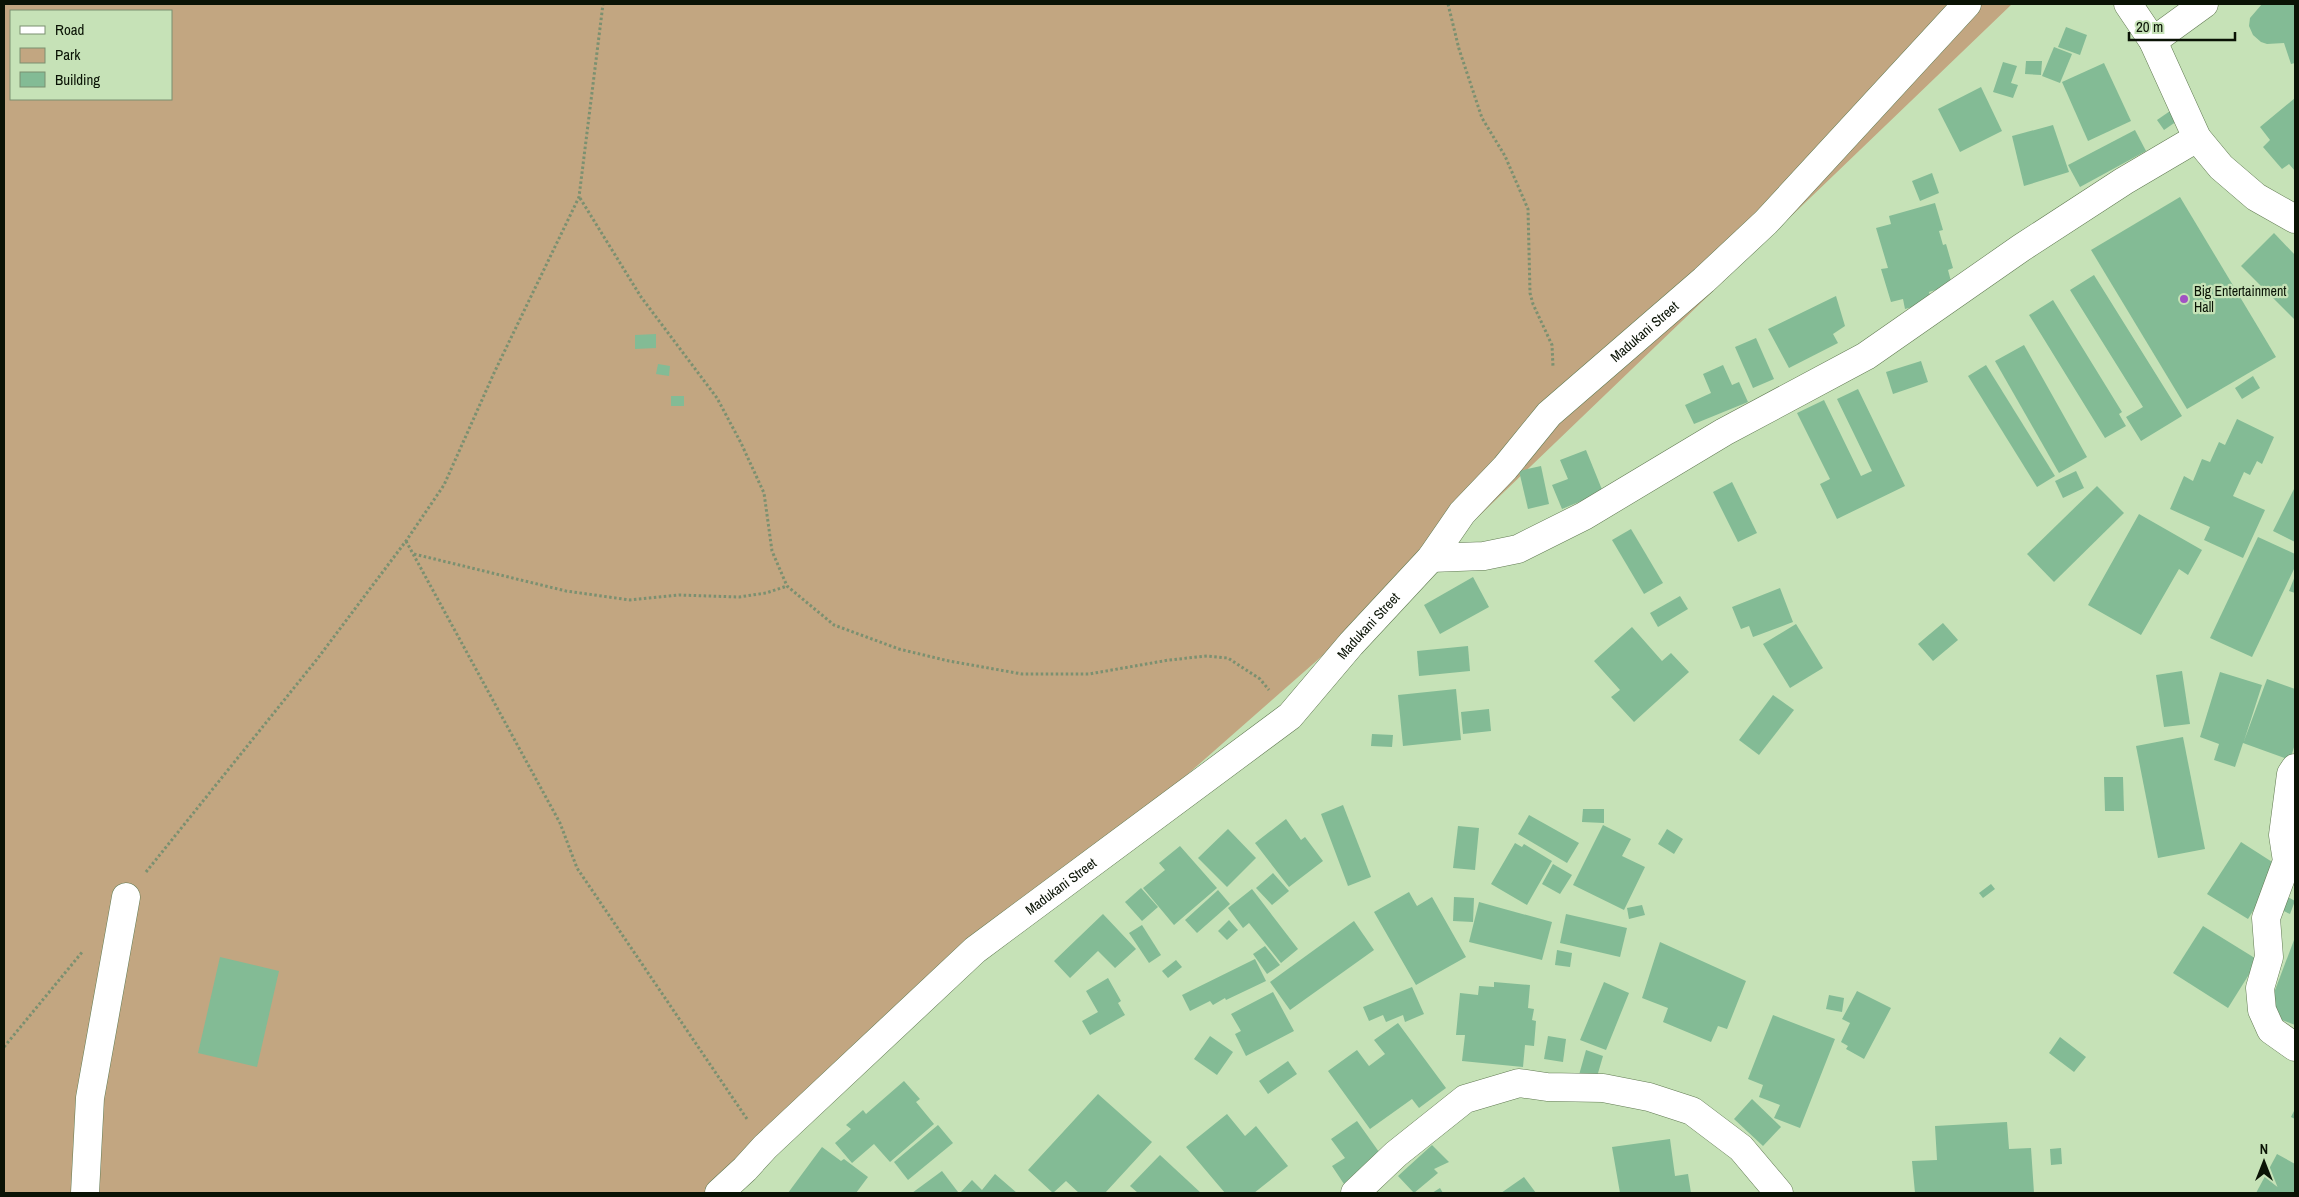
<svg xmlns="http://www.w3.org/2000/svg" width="2299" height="1197" font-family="'Archivo Narrow',sans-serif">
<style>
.green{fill:#c2a681;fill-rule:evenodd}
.building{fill:#83bb95}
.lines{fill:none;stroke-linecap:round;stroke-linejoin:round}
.street-casing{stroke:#617a52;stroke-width:29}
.path{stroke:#7b9070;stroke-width:3;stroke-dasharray:2.5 2.5;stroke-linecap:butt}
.street{stroke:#fff;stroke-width:28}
.poi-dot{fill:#a152c3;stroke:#c6e2b7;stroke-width:2}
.labels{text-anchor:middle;stroke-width:4.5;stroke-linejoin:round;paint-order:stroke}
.poi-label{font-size:14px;fill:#0a1305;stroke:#c6e2b7;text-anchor:start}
.street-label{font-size:14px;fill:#0a1305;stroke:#c6e2b7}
</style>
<rect width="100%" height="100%" fill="#c6e2b7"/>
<path class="green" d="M 4,4 L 2012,4 L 1453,541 L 711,1193 L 4,1193 ZM 11,11 L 171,11 L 171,99 L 11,99 Z"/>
<g class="building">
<polygon points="2262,4 2295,4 2295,63 2291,64 2284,43 2267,44 2261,42 2253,35 2249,26 2250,18"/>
<polygon points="2066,27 2087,35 2080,55 2058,47"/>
<polygon points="2054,47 2072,54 2060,83 2042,76"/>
<polygon points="2026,61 2042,61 2041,75 2025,74"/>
<polygon points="2003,62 2017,66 2011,83 2018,85 2013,98 1993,92"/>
<polygon points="2104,63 2131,121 2088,141 2062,82"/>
<polygon points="1981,87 2002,131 1960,152 1938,109"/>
<polygon points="2295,98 2295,171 2289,164 2282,169 2263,147 2270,140 2260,127"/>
<polygon points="2173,109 2180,119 2164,130 2157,120"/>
<polygon points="2053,125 2069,172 2024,186 2012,136"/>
<polygon points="2135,130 2146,151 2080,187 2068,165"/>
<polygon points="1932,173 1939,193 1920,201 1912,181"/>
<polygon points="2180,197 2276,357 2187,409 2091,250"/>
<polygon points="1935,203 1943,230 1939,231 1943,245 1946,244 1953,268 1948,270 1952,285 1929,292 1932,302 1905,309 1903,299 1891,302 1881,269 1888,268 1876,228 1891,224 1889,216"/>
<polygon points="2274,233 2295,255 2295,320 2241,266"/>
<polygon points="2094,275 2182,416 2141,441 2126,417 2143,407 2070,290"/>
<polygon points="1836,296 1845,326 1833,334 1838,343 1789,368 1768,329"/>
<polygon points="2053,300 2122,412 2119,414 2126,426 2105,438 2029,315"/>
<polygon points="656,334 656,348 635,349 635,335"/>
<polygon points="1756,338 1774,379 1753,388 1735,347"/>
<polygon points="2024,345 2087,457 2059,473 1995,361"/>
<polygon points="1921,361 1928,382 1893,394 1886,372"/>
<polygon points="658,364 670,366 669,376 656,374"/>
<polygon points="1723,365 1732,385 1739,382 1748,402 1694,424 1685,405 1711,393 1703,374"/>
<polygon points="1986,365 2055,476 2037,487 1968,376"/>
<polygon points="2253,376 2260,388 2242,399 2235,388"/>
<polygon points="1858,389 1905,486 1837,519 1820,484 1830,479 1797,413 1824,400 1861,476 1872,471 1837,399"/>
<rect x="671" y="396" width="13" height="10"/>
<polygon points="2237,419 2274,437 2262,464 2257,461 2250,475 2244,472 2233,496 2265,510 2243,558 2204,540 2210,527 2170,509 2184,476 2193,481 2202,459 2210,462 2219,442 2225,445"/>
<polygon points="1586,450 1603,492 1562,509 1552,485 1568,479 1560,460"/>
<polygon points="1541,466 1549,504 1528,509 1519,471"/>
<polygon points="2076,471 2084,488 2063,498 2055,481"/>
<polygon points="1732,482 1757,533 1738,542 1713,492"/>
<polygon points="2097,486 2124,513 2054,582 2027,554"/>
<polygon points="2295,487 2295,542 2273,531"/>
<polygon points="2139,514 2202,550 2188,575 2179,569 2141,635 2088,605"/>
<polygon points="1631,529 1663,583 1644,594 1612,540"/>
<polygon points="2258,537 2295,554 2295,567 2252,657 2210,638"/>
<polygon points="2295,576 2295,593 2289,591"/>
<polygon points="1473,577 1489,607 1440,634 1424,605"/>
<polygon points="1780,588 1793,622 1753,637 1749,626 1741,629 1732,607"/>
<polygon points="1680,596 1688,609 1658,627 1650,613"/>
<polygon points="1943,623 1958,640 1933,661 1918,644"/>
<polygon points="1796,624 1823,668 1790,688 1763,644"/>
<polygon points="1632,627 1662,661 1671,653 1689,672 1634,722 1611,697 1620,690 1594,661"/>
<polygon points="1468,646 1470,671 1419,676 1417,651"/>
<polygon points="2182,671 2190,724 2164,727 2156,675"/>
<polygon points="2220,672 2262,685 2244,741 2267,679 2295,689 2295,744 2290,760 2243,743 2235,767 2214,760 2219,744 2200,737"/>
<polygon points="1456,689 1461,740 1403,746 1398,695"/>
<polygon points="1773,695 1794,710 1759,755 1739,740"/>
<polygon points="1489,709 1491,731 1463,734 1461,712"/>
<polygon points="1372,734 1393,735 1392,747 1371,746"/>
<polygon points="2183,737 2205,849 2158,858 2136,746"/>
<polygon points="2104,777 2123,777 2124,811 2105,811"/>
<polygon points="1343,805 1371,877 1348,886 1321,814"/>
<polygon points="1583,809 1604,809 1604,823 1582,822"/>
<polygon points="1529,815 1579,843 1567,863 1518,834"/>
<polygon points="1286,819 1301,840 1305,837 1323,861 1289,887 1255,843"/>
<polygon points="1603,825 1631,839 1622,856 1645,867 1624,910 1573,885"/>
<polygon points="1458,826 1479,828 1475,870 1453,868"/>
<polygon points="1228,829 1256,858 1227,887 1198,858"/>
<polygon points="1667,829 1683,839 1674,854 1658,844"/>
<polygon points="2241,842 2280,867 2248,919 2207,894"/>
<polygon points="1515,843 1522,847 1524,844 1552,861 1527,905 1491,884"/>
<polygon points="1180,846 1217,888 1174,925 1143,888 1165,870 1159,863"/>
<polygon points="1553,864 1572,875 1560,894 1542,884"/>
<polygon points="1273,873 1289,891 1272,905 1256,888"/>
<polygon points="1991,884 1995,889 1983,898 1979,893"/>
<polygon points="1141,888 1158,907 1142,921 1125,902"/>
<polygon points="1252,889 1298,949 1281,963 1249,923 1243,928 1228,908"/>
<polygon points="1218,890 1230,904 1197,933 1185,920"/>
<polygon points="1409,892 1417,906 1432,897 1466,957 1416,985 1374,912"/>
<polygon points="2284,895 2295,901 2290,914 2277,908"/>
<polygon points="1454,897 1474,898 1473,922 1453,921"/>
<polygon points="1479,902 1552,922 1542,960 1469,942"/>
<polygon points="1642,905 1645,915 1629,919 1627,908"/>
<polygon points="1103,914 1136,949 1115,968 1098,951 1070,978 1054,961"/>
<polygon points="1566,914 1627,928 1620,957 1560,943"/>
<polygon points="1229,920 1238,930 1227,940 1218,931"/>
<polygon points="1354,921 1374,950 1290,1010 1270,982"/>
<polygon points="1142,925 1161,955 1149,963 1129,933"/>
<polygon points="2203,926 2258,960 2228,1008 2173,973"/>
<polygon points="2294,940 2295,940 2295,1025 2266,1014"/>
<polygon points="1660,942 1746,981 1727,1029 1718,1026 1711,1042 1663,1022 1668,1008 1642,998"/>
<polygon points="1265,946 1280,965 1267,974 1253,954"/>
<polygon points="1557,950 1572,953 1570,967 1555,965"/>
<polygon points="220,957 279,971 257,1067 198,1053"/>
<polygon points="1255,959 1266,981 1226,1000 1225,998 1213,1005 1210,1001 1190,1011 1182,995"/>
<polygon points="1176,960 1182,967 1168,978 1162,971"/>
<polygon points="1108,978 1121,1001 1118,1003 1125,1015 1090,1035 1082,1021 1098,1012 1086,991"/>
<polygon points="1494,982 1530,985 1528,1008 1534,1009 1532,1020 1536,1021 1534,1046 1525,1045 1523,1067 1462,1061 1465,1035 1456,1035 1460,993 1478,995 1479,986 1494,987"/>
<polygon points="1604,982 1629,993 1606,1050 1580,1040"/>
<polygon points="1412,987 1424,1014 1405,1022 1403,1015 1386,1022 1383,1015 1369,1021 1363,1007"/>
<polygon points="1857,991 1891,1008 1864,1059 1846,1049 1848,1046 1841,1042 1850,1023 1842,1019"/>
<polygon points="1273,992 1294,1031 1246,1056 1235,1034 1241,1031 1231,1014"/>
<polygon points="1829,995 1844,998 1842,1012 1826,1009"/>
<polygon points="1773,1015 1835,1039 1800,1128 1774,1118 1780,1105 1759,1097 1763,1085 1748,1079"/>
<polygon points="1398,1023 1446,1088 1419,1108 1412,1099 1370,1129 1328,1071 1357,1050 1369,1066 1385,1054 1374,1040"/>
<polygon points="1210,1036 1233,1052 1217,1075 1194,1059"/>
<polygon points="1548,1036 1566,1039 1563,1062 1544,1059"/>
<polygon points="2060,1037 2086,1057 2074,1072 2049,1053"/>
<polygon points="1586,1050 1603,1056 1596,1080 1579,1075"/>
<polygon points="1288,1061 1297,1074 1268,1094 1259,1081"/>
<polygon points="904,1081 920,1099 916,1102 934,1124 890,1162 874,1144 852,1163 835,1143 851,1129 846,1125 863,1110 866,1114"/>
<polygon points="1098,1094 1152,1142 1105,1193 1079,1193 1066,1181 1053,1193 1028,1170"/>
<polygon points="1752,1099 1781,1127 1763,1146 1734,1119"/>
<polygon points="2295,1109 2295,1119 2291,1117"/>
<polygon points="1227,1114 1245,1136 1256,1126 1288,1166 1254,1193 1225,1193 1186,1147"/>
<polygon points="1357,1121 1384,1159 1346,1187 1332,1166 1345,1158 1331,1139"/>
<polygon points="2007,1122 2009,1149 2031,1148 2034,1193 1915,1193 1912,1161 1937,1160 1935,1126"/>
<polygon points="938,1125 953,1143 908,1180 894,1162"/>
<polygon points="1670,1139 1675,1176 1688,1174 1691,1193 1620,1193 1612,1147"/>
<polygon points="1432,1145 1449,1162 1434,1169 1438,1173 1414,1193 1398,1176"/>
<polygon points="822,1147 841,1161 844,1159 868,1177 856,1193 788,1193"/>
<polygon points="2061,1148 2062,1164 2051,1165 2050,1149"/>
<polygon points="2277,1154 2295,1164 2295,1193 2256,1193"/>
<polygon points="1160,1155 1201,1193 1138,1193 1130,1186"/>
<polygon points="942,1171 958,1192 912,1193"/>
<polygon points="995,1174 1017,1193 960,1193 972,1180 982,1190"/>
<polygon points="1524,1177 1536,1193 1501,1193"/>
<polygon points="1440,1188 1443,1193 1432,1193"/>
</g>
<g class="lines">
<g class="street-casing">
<g id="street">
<polyline points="2128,4 2153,41 2197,138 2221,167 2256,197 2295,219"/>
<polyline points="2153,41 2204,4"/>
<polyline points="1431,558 1484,556 1518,549 1584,516 1724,432 1866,356 2021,248 2124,181 2197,138"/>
<polyline points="2295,768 2291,774 2283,835 2287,861 2266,918 2269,957 2260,988 2262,1010 2271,1030 2295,1047"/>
<polyline points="85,1193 90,1098 126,897"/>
<path id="s1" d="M 719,1193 L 745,1169 L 765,1147 L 975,950 L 1290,716 L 1351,644 L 1431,558 L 1462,513 L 1505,468 L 1549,414 L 1704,280 L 1766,222 L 1967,4"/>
<polyline points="1355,1193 1396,1154 1465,1099 1519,1083 1547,1087 1603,1088 1649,1097 1692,1111 1741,1148 1779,1193"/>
</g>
</g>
<g class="path">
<polyline points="1448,4 1459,49 1482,118 1505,156 1528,209 1530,293 1533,304 1552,345 1553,367"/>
<polyline points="580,198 641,297 717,398 741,443 764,493 772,551 787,586 834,625 899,649 949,661 1022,674 1089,674 1169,660 1207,656 1228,658 1260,679 1269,690"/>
<polyline points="406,541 560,823 577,868 747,1119"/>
<polyline points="414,554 566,591 630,600 679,595 739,597 766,593 787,586"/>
<polyline points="146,872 318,658 406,541 444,485 494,373 579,197 603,4"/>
<polyline points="4,1047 83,951"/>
</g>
<use href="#street" class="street"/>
</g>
<circle class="poi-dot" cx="2184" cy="299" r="5"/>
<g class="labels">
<g class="poi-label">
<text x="2194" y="296">Big Entertainment<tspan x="2194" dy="16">Hall</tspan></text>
</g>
<g class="street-label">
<text dy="5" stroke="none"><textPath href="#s1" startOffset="1270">Madukani Street</textPath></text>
<text dy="5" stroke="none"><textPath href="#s1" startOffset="865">Madukani Street</textPath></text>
<text dy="5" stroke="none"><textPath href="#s1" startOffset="460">Madukani Street</textPath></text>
</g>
</g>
<rect width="2299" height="1197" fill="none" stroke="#0a1305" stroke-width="10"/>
<rect x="10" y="10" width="162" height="90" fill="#c6e2b7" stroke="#7b8f70"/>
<rect x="20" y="26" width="25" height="8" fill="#ffffff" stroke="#7b8f70"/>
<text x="55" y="35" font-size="15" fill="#0a1305">Road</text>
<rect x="20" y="48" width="25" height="15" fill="#c2a681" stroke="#7b8f70"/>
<text x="55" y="60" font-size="15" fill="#0a1305">Park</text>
<rect x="20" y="72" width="25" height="15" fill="#83bb95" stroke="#7b8f70"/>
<text x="55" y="85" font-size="15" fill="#0a1305">Building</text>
<g transform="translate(2264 1162)" stroke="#c6e2b7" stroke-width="4" paint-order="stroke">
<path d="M0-4L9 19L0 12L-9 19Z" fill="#0a1305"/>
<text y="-8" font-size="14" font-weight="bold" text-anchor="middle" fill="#0a1305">N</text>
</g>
<path d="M2129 32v8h106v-8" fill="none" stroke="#0a1305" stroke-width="2.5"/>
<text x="2136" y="32" font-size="15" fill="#0a1305" stroke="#c6e2b7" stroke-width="4" paint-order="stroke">20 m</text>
</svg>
